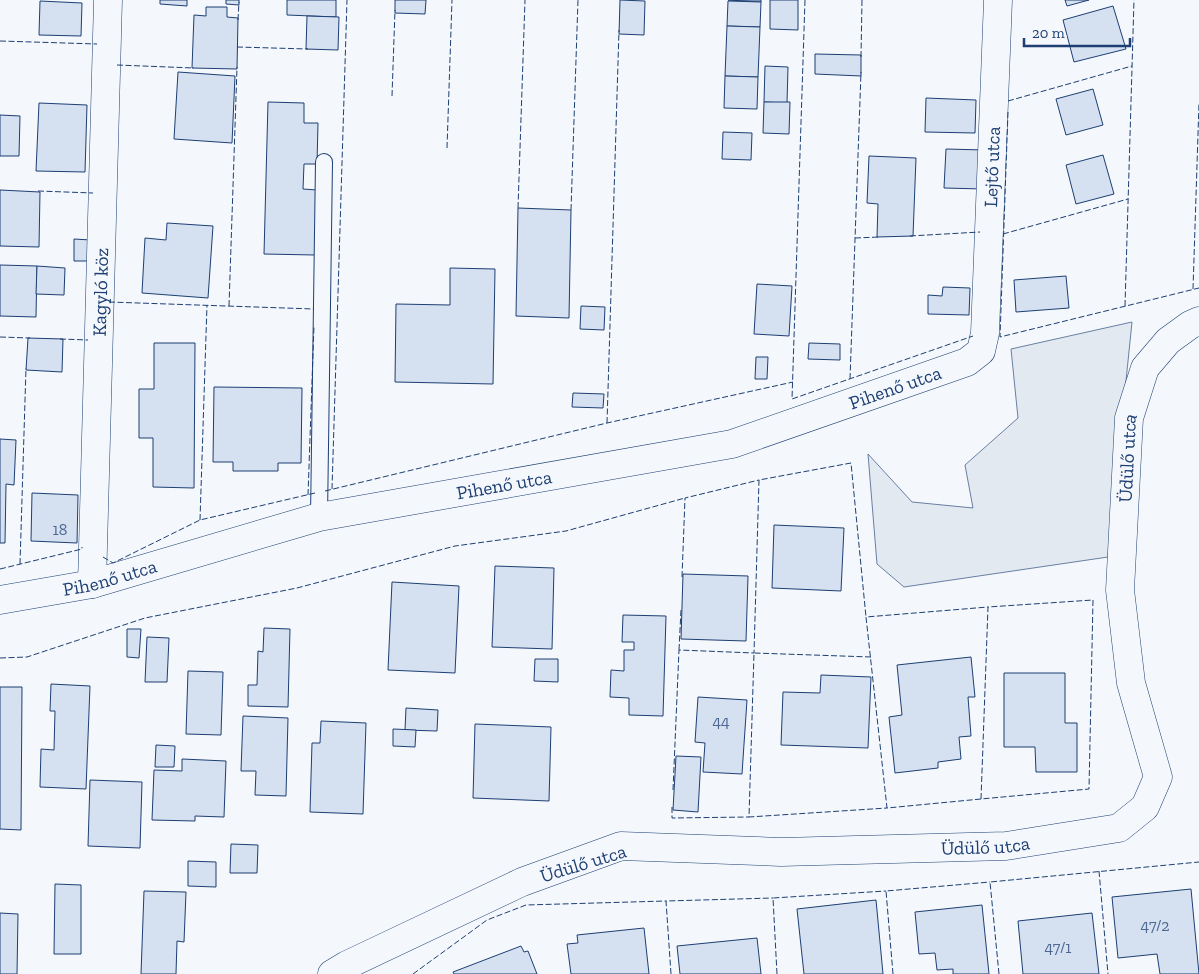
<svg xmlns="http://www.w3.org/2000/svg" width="1199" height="974" font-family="'Zilla Slab',serif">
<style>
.green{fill:#e3e9f0;stroke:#687fa3}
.building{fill:#d5e0f0;stroke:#1d3f73}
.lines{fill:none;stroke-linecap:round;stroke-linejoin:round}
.lane-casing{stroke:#1d3f73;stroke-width:18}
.street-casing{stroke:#1d3f73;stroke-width:29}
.lane{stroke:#f4f7fb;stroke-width:16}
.street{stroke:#f4f7fb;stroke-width:28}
.fence{stroke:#1d3f73;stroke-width:1;stroke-dasharray:6 2.5;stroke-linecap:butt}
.labels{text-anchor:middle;stroke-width:4;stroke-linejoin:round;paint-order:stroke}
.number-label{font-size:16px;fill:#4b6792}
.street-label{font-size:19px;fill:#1d3f73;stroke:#f4f7fb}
</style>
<rect width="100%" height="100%" fill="#f4f7fb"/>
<polygon class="green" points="1132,322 1108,557 904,587 877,564 868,454 912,502 973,508 965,465 1018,418 1011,349"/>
<g class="building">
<polygon points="160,0 187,0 187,6 160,4"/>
<polygon points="226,0 239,0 239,5 226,4"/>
<polygon points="287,0 336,0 336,17 287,15"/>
<polygon points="395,0 426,0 425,14 395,13"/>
<polygon points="620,0 645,1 644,35 619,34"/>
<polygon points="728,0 761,0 761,2"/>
<polygon points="770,0 798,0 798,30 770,29"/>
<polygon points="1065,0 1089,0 1067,6"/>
<polygon points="40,1 82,3 81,36 39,35"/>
<polygon points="728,1 761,2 760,27 727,26"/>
<polygon points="1113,6 1126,49 1074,62 1063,20"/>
<polygon points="206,7 227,7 227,17 238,18 237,69 192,68 194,15 206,16"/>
<polygon points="307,16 339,17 338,50 306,49"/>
<polygon points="727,26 760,27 758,77 725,76"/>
<polygon points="815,54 861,55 861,76 815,74"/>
<polygon points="765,66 788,67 787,103 764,102"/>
<polygon points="178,72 235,76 232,143 174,139"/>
<polygon points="725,76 758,77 757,109 724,108"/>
<polygon points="1093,89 1103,125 1066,135 1056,99"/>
<polygon points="926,98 976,100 975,133 925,132"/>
<polygon points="268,102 304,103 304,123 318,123 317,164 304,164 303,189 317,190 315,255 264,254"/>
<polygon points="764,102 790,102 789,134 763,133"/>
<polygon points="39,103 87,105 85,172 36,171"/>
<polygon points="0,115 20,116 19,156 0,156"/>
<polygon points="723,132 752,133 751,160 722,159"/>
<polygon points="946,149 984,150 983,189 944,188"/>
<polygon points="1103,155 1114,194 1076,204 1066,165"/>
<polygon points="869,156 916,158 913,236 877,237 878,204 867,203"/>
<polygon points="0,190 40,192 39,247 0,246"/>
<polygon points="518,208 571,210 569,318 516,316"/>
<polygon points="167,223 213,226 208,298 142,293 145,238 166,240"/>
<polygon points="74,239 91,240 91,261 74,261"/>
<polygon points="0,265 37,266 36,317 0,316"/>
<polygon points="37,266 65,268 64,295 36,294"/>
<polygon points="450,268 495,269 493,384 395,382 396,304 450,305"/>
<polygon points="1066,276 1069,308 1016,312 1014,280"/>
<polygon points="757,284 792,286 789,336 754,334"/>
<polygon points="943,287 970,288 969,315 928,314 928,295 942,296"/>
<polygon points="581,306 605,307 604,330 580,329"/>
<polygon points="28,338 63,339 62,372 26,370"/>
<polygon points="154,343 195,343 194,488 153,487 153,438 139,438 139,389 154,389"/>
<polygon points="809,343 840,344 840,360 808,359"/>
<polygon points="756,357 768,357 767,379 755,379"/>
<polygon points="214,387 302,388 301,463 278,463 278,471 233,471 233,462 213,462"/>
<polygon points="573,393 604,394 603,408 572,407"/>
<polygon points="0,439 16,440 14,485 6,484 5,543 0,543"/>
<polygon points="32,493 78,495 77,543 31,541"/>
<polygon points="774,525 844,528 841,591 772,588"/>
<polygon points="495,566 554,568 552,649 492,647"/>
<polygon points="683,574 748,576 746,641 681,639"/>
<polygon points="392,582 459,586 455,673 388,670"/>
<polygon points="623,615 666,616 663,716 629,715 629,698 610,697 611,670 624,671 624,650 634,650 634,642 622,642"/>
<polygon points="264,628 290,629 288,707 248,706 248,685 257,685 258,651 263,652"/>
<polygon points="127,629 141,629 139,658 127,657"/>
<polygon points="147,637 169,638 167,682 145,682"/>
<polygon points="971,657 975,697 968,697 971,736 959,737 961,759 938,762 938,768 895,773 889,717 902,715 897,665"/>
<polygon points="535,659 558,659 558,682 534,681"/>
<polygon points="188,671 223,672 221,735 186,734"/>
<polygon points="1004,673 1065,673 1065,723 1077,723 1077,772 1036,772 1035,747 1004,747"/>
<polygon points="821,675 871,677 868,748 781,745 783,692 820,693"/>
<polygon points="51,684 90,686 86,789 40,787 41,749 54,750 55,711 50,711"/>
<polygon points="0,687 22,687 21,830 0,829"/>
<polygon points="698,697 747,700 742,774 703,772 705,743 695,742"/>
<polygon points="406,708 438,710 437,731 405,730"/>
<polygon points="243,716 288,718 286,796 255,795 256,771 241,771"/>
<polygon points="321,721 366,723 363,814 310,812 312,743 320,743"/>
<polygon points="475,724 551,727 549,801 473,798"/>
<polygon points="393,729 416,730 415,747 393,746"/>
<polygon points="156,745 175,746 174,767 155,767"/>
<polygon points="676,756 701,757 698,812 673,810"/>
<polygon points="182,759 226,761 224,817 195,816 195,821 152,820 154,770 182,771"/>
<polygon points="90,780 142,782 140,848 88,846"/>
<polygon points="231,844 258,845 257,873 230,873"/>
<polygon points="188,861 216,862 216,887 188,886"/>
<polygon points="55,884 81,885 81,954 54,954"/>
<polygon points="1191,889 1199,974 1160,974 1157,954 1118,958 1112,897"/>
<polygon points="144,891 186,892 184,942 177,941 176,974 141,974"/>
<polygon points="876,900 883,974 804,974 797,909"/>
<polygon points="982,905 989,974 953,974 953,969 937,970 935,953 919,954 915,912"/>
<polygon points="0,913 18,914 17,974 0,974"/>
<polygon points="1092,913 1099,974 1023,974 1018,921"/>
<polygon points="644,928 649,974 571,974 567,944 578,943 577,935"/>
<polygon points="757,938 761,974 680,974 677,946"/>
<polygon points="521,946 524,952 528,951 537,974 454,974 453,972"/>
</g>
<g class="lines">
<g class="lane-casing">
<polyline id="lane" points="319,517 324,162"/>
</g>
<g class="street-casing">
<g id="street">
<path id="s1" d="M 92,584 L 108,0"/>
<path id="s2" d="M 0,600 L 92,584 L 319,517 L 732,444 L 967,362 L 981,351 L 985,333 L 998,0"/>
<path id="s3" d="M 332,974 L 347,965 L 522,882 L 621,846 L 781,852 L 1006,846 L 1119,828 L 1145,807 L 1158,777 L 1131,683 L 1120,590 L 1129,418 L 1145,368 L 1168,341 L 1190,325 L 1199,321"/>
</g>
</g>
<use href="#lane" class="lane"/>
<use href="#street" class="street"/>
<g class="fence">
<polyline points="805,0 792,399 973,336"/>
<polyline points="238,20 239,2"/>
<polyline points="0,41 97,44"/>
<polyline points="237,47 308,49"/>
<polyline points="861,57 862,0"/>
<polyline points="117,65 194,68"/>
<polyline points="392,96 395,10"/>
<polyline points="1008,101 1132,66"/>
<polyline points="1008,112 1000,337 1199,288"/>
<polyline points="447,148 452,0"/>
<polyline points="38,191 93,193"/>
<polyline points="518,208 525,0"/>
<polyline points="571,210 578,0"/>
<polyline points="1003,234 1128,199"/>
<polyline points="910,236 980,232"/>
<polyline points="855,238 880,237"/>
<polyline points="1193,289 1199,103"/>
<polyline points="109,302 314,309"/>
<polyline points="229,306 237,67"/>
<polyline points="1125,306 1134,0"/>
<polyline points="0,337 30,338"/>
<polyline points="60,339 88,340"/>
<polyline points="850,379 861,72"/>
<polyline points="607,423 619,30"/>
<polyline points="332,489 347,0"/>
<polyline points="325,491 607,423 793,382"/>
<polyline points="308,495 314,325"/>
<polyline points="200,520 207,305"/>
<polyline points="103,557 113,563 200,520 315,493"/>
<polyline points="20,564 26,368"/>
<polyline points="0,569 82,549 82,547"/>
<polyline points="682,577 685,498 759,480"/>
<polygon points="1093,600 1089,789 981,799 988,607"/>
<polyline points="679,650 681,610"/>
<polyline points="871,657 754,653 749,817 887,808"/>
<polyline points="0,658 27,657 145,618 297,588 455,546 566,531 685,498"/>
<polyline points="673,790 679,650 754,653 759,480 851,463 866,617"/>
<polyline points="981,799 887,808 866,617 988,607"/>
<polyline points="672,807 672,818 749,817"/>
<polyline points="1099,871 1108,974"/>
<polyline points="413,974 487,920 526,905 666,901"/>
<polyline points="671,974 666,901 773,898"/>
<polyline points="777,974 773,898 886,891"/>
<polyline points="893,974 886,891 990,882"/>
<polyline points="999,974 990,882 1199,862"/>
</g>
</g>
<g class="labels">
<g class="number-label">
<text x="60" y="535">18</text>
<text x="721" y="727">44</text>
<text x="1155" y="931">47/2</text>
<text x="1058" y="953">47/1</text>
</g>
<g class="street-label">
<text dy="7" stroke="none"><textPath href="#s2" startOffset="1201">Lejtő utca</textPath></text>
<text dy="7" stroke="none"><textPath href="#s1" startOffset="292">Kagyló köz</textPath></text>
<text dy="7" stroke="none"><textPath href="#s2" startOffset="922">Pihenő utca</textPath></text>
<text dy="7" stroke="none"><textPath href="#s3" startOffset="1206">Üdülő utca</textPath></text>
<text dy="7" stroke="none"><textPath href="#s2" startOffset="518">Pihenő utca</textPath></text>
<text dy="7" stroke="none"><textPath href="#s2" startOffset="112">Pihenő utca</textPath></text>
<text dy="7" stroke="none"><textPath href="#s3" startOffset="681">Üdülő utca</textPath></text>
<text transform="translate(583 863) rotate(-17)" y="7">Üdülő utca</text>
</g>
</g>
<path d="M1024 38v8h106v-8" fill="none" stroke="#1d3f73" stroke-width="2.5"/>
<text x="1032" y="38" font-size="15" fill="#1d3f73" stroke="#f4f7fb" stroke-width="4" paint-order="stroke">20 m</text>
</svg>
